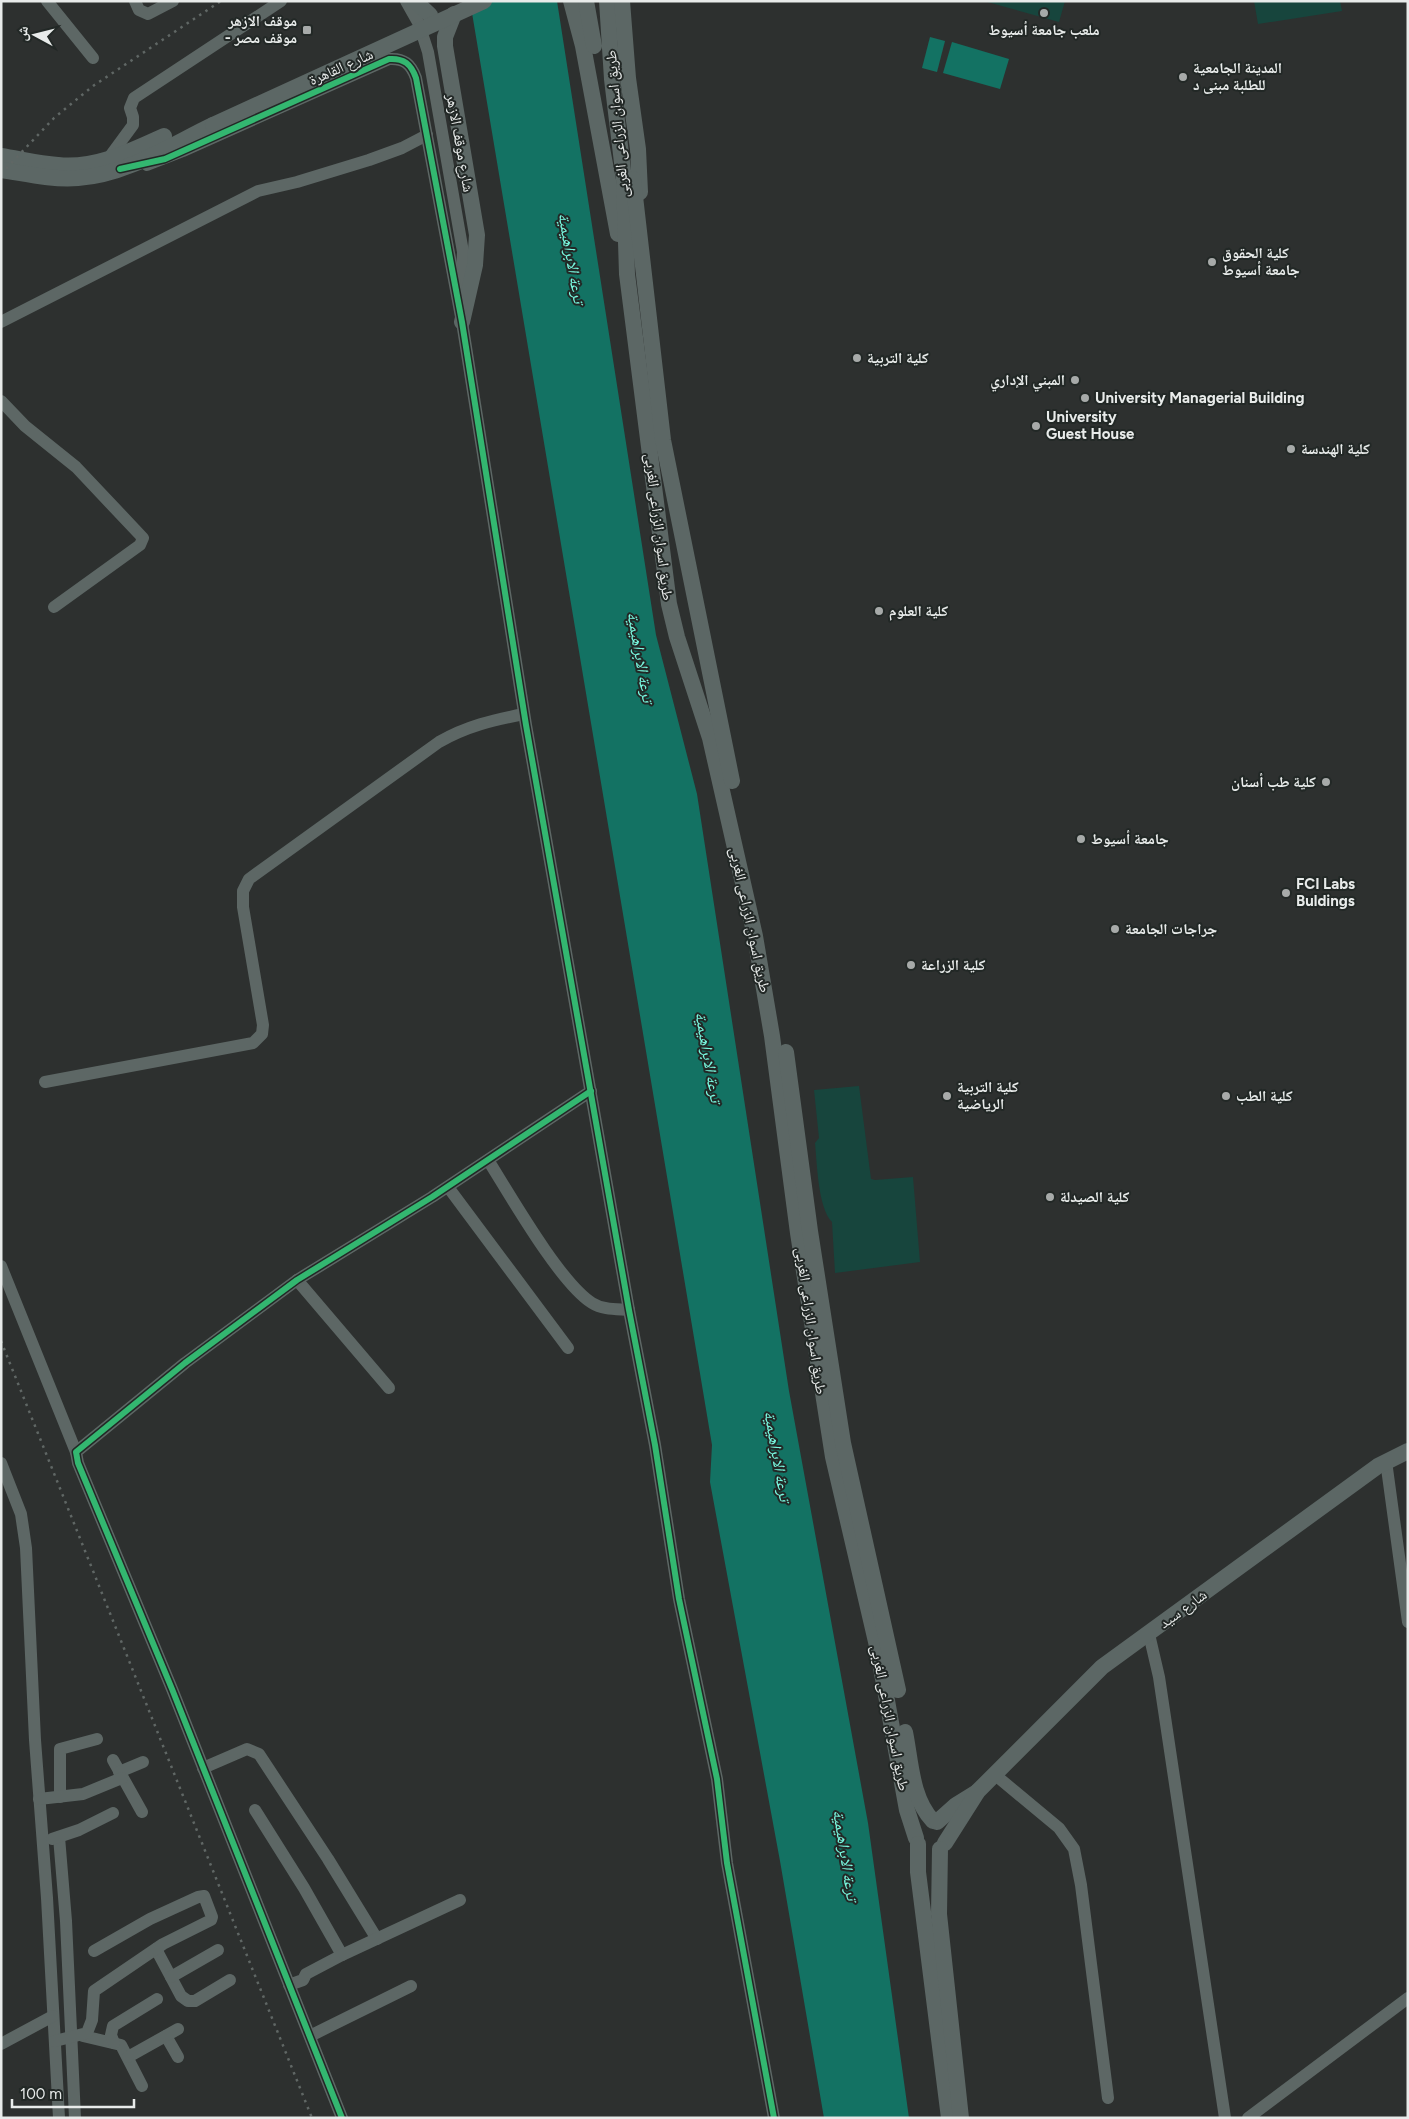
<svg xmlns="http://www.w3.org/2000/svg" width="1409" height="2119" font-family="Figtree,'Noto Naskh Arabic',sans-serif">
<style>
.green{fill:#17453d}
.water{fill:#137263}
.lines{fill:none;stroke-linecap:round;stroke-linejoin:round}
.minor{stroke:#5d6765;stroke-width:12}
.major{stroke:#5c6765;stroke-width:16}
.rail{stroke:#606765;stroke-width:2.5;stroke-dasharray:2.5 5;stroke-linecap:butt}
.major-bridge{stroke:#5c6765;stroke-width:16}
.cycleway-casing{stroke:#222826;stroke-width:9}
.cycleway{stroke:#33b770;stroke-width:6}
.poi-dot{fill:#a7aaa9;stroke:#222826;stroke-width:2}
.labels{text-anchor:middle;stroke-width:4;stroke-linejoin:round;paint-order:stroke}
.poi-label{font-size:15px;font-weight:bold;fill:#e8ebea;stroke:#222826;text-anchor:start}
.street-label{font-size:15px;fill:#e8ebea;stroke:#222826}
.water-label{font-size:16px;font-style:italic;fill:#79f9e0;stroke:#222826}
</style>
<rect width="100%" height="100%" fill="#2d302f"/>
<g class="green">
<polygon points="984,1 1065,1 1059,22"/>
<polygon points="1254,1 1340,1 1342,11 1258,24"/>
<path d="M 859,1086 L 871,1179 L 875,1180 L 913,1177 L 920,1262 L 835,1273 L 832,1222 C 818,1208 817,1163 815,1143 L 819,1138 L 814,1090 Z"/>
</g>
<g class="water">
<polygon points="470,1 557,1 656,635 697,794 789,1391 868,1823 909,2118 824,2118 780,1861 710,1482 712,1445"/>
<polygon points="930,37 945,41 937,72 922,68"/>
<polygon points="952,42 1009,59 1000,89 943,73"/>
</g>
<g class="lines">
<g class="minor">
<polyline points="47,1 93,58"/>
<polyline points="135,1 139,10 148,14 173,1"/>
<polyline points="406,1 419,24 428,52 463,252 462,272 457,291"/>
<polyline points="108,159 133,125 133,117 130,108 134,98 281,1"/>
<path d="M 147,165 L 183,151 L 389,59 C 404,58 411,64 416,78 L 462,322 L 526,725 L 629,1310 L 655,1445 L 679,1599 L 717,1779 L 727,1863 L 774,2118"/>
<polyline points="1,322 258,191 297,182 369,160 402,148 427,135"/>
<polyline points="1,401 25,426 76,467 143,538 140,545 54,607"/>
<path d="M 45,1082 L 253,1043 L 262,1034 L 263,1025 L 243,907 L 243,891 L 249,879 L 439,742 C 467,726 493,720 524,714"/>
<path d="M 488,1160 C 510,1195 560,1283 592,1303 C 603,1310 617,1309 629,1310"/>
<polyline points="448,1187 568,1348"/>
<polyline points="1,1266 76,1452"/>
<polyline points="297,1280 389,1388"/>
<polyline points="1386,1461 1408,1622"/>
<polyline points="1,1463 21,1514 26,1548 35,1740 47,1898 59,2118"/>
<polyline points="1149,1634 1159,1677 1225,2118"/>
<polyline points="113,1760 142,1812"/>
<polyline points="203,1768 247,1749 259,1754 328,1859 377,1939"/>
<polyline points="119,1772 143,1762"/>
<polyline points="994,1774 1059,1828 1074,1849 1081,1885 1108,2098"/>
<polyline points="60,1797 60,1749 97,1739"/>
<polyline points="39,1799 83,1794 122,1778"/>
<polyline points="255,1810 304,1888 342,1955"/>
<polyline points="59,1837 66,1921 75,2118"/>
<polyline points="52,1839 79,1830 113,1813"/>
<polyline points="156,1949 181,1996 188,2001 195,2001 230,1980"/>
<polyline points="171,1977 218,1950"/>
<polyline points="289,1985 303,1980 306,1974 342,1955 460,1900"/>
<polyline points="83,2036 121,2045 142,2086"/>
<polyline points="166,2036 178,2057"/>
<polyline points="310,2036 411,1986"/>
<polyline points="55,2041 87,2033 92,2020 94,1991 163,1944 211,1920 212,1917 204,1896 198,1897 150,1919 94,1951"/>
<polyline points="114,2043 111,2035 113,2026 157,1999"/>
<polyline points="1,2044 53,2016"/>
<polyline points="128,2057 178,2029"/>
<polyline points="342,2118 172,1689 78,1463 76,1452 185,1363 297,1280 432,1197 591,1091"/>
<polyline points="1248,2118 1408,1998"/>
</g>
<g class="major">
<polyline points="415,1 430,15"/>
<polyline points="571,1 583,46 618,234"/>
<polyline points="586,1 594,46"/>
<polyline points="607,1 612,79 624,179 627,274 669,604 677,637 710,738 755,936 772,1036 798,1233 833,1457 877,1646 907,1810 916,1838"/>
<polyline points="622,1 628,78 638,149 640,192"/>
<polyline points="454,14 445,37 445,46 477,235 475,265 462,322"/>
<path d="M 1,156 C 20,159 39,164 58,165 C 95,169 131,151 164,136"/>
<path d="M 1,170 C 27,174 52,180 78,178 C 126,175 171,145 213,125"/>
<polyline points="633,179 663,440 732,781"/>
<polyline points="786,1052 810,1231 843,1443 898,1690"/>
<path d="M 905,1732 C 911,1761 911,1798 933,1821"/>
<polyline points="937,1822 956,1805 977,1792"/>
<polyline points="945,1843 978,1791 1102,1667 1378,1466 1408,1451"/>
<polyline points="918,1844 918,1872 949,2118"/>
<polyline points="940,1849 939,1914 961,2118"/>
</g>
<g class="rail">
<polyline points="1,174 54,118 93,86 221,1"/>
<polyline points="1,1341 312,2118"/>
</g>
<polyline class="major-bridge" points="213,125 484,1"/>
<g class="cycleway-casing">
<g id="cycleway">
<path d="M 120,169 L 165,159 L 389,59 C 404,58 411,64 416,78 L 462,322 L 526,725 L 629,1310 L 655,1445 L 679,1599 L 717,1779 L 727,1863 L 774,2118"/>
<polyline points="342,2118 172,1689 78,1463 76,1452 185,1363 297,1280 432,1197 591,1091"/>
</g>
</g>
<use href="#cycleway" class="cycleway"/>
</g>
<g class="poi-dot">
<circle cx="1044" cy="13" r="5"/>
<rect x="302" y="25" width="10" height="10" rx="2.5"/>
<circle cx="1183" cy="77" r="5"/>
<circle cx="1212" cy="262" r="5"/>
<circle cx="857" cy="358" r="5"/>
<circle cx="1075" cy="380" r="5"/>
<circle cx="1085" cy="398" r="5"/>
<circle cx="1036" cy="426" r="5"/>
<circle cx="1291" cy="449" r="5"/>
<circle cx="879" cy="611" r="5"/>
<circle cx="1326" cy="782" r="5"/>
<circle cx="1081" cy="839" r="5"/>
<circle cx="1286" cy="893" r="5"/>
<circle cx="1115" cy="929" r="5"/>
<circle cx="911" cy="965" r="5"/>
<circle cx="947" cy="1096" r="5"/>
<circle cx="1226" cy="1096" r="5"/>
<circle cx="1050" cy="1197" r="5"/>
</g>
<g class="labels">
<g class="poi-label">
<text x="297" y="26" text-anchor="end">موقف الازهر<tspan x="297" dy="17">- موقف مصر</tspan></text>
<text x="1044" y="35" text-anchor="middle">ملعب جامعة أسيوط</text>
<text x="1193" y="73">المدينة الجامعية<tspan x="1193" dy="17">للطلبة مبنى د</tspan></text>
<text x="1222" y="258">كلية الحقوق<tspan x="1222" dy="17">جامعة أسيوط</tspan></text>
<text x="867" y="363">كلية التربية</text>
<text x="1065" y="385" text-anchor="end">المبني الإداري</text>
<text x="1095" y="403">University Managerial Building</text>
<text x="1046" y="422">University<tspan x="1046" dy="17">Guest House</tspan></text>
<text x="1301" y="454">كلية الهندسة</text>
<text x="889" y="616">كلية العلوم</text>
<text x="1316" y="787" text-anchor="end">كلية طب أسنان</text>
<text x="1091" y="844">جامعة أسيوط</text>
<text x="1296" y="889">FCI Labs<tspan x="1296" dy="17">Buldings</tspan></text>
<text x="1125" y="934">جراجات الجامعة</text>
<text x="921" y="970">كلية الزراعة</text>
<text x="957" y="1092">كلية التربية<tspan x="957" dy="17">الرياضية</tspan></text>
<text x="1236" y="1101">كلية الطب</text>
<text x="1060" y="1202">كلية الصيدلة</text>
</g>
<g class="street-label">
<text transform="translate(341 67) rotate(-24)" y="5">شارع القاهرة</text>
<text transform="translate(617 124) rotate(-95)" y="5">طريق اسوان الزراعى الغربى</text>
<text transform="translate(460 143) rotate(80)" y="5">شارع موقف الازهر</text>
<text transform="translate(659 527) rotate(83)" y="5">طريق اسوان الزراعى الغربى</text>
<text transform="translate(750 920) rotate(78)" y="5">طريق اسوان الزراعى الغربى</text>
<text transform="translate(811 1321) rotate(82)" y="5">طريق اسوان الزراعى الغربى</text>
<text transform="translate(1183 1609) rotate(-36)" y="5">شارع سيد</text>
<text transform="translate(890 1718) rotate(79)" y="5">طريق اسوان الزراعى الغربى</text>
</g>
<g class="water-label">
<text transform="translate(572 258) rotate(80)" y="6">ترعة الابراهيمية</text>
<text transform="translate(641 657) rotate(80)" y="6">ترعة الابراهيمية</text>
<text transform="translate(709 1057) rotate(80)" y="6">ترعة الابراهيمية</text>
<text transform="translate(778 1456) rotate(80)" y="6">ترعة الابراهيمية</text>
<text transform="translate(846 1855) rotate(81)" y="6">ترعة الابراهيمية</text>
</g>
</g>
<rect width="1409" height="2119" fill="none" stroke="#e8ebea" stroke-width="5"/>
<g transform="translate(35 35) rotate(277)" stroke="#222826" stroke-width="4" paint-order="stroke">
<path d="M0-4L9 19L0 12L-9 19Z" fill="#e8ebea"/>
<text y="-8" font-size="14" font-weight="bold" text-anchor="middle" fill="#e8ebea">ش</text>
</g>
<path d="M12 2099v8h122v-8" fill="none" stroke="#e8ebea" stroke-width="2.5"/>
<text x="20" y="2099" font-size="15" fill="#e8ebea" stroke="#222826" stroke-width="4" paint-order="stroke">100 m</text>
</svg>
